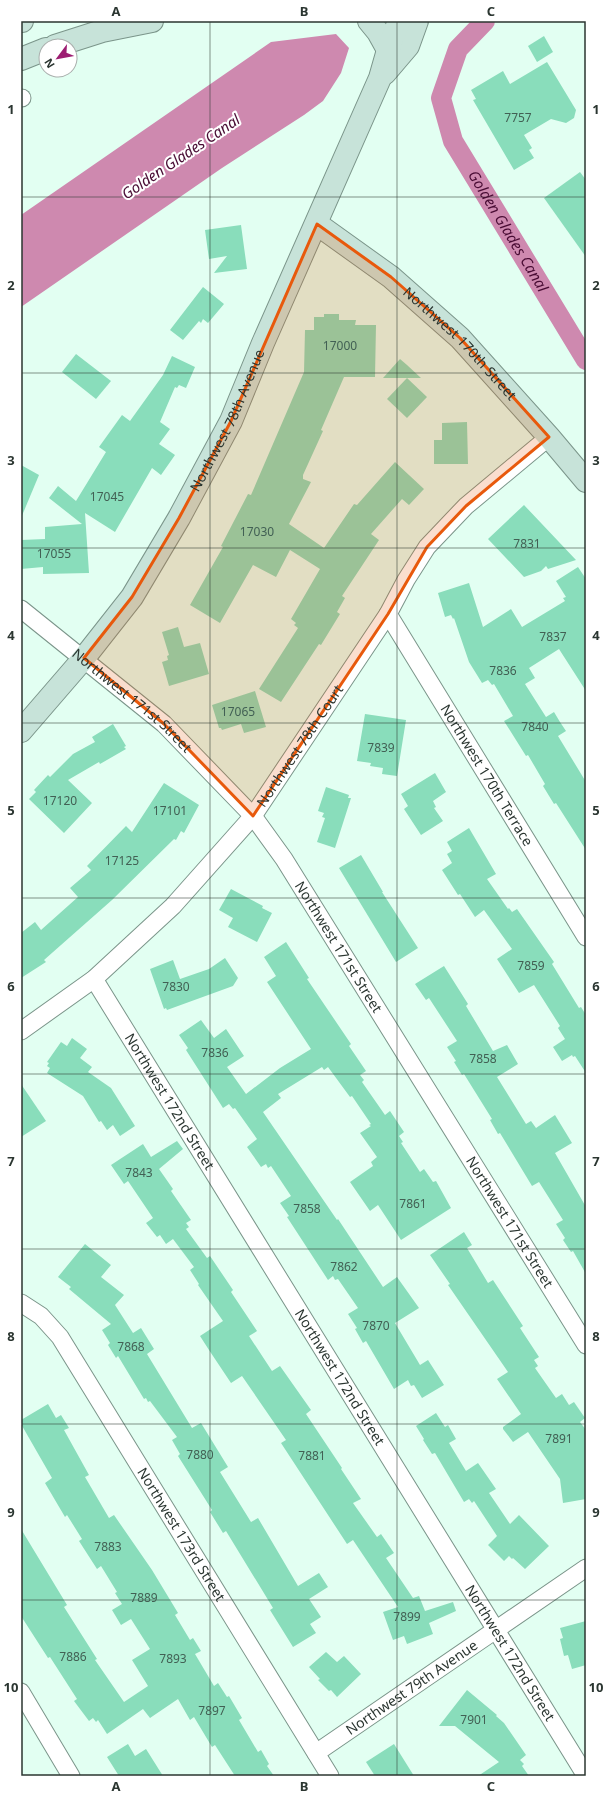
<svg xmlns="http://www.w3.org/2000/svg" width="607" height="1797" font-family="'Noto Sans',sans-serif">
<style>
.water{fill:#ce89af}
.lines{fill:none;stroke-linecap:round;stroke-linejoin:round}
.canal{stroke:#ce89af;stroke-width:20}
.building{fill:#89ddbb}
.street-casing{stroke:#7b958a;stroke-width:19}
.secondary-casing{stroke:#7b958a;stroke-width:24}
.street{stroke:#fff;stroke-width:17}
.secondary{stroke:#c7e3d9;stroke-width:22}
.marked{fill:#e8590c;fill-opacity:0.2;stroke:#e8590c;stroke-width:3;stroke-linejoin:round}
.grid{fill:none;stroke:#2b3631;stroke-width:1;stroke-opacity:0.55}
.labels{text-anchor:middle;stroke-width:4;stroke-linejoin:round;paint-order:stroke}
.number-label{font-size:12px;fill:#426054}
.street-label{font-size:14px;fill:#2b3631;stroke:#fff}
.water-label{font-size:15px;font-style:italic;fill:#490c34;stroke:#fff}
.neatline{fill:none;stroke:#2b3631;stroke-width:1.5}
.grid-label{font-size:13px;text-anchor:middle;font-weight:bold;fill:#2b3631}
</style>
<rect width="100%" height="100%" fill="#e2fff2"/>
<polygon class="water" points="336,34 349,48 341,73 323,101 304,115 222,168 21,307 21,215 271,42"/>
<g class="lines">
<path class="canal" id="s1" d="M 485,21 L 458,49 L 441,98 L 453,141 L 586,360"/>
</g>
<g class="building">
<polygon points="544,36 553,52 537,62 528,46"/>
<polygon points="547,62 576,110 574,118 566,123 551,119 524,135 532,148 529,150 534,158 514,170 473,100 476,99 471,90 503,71 510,84"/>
<polygon points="580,172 586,180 586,257 544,198"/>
<polygon points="241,225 247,269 214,273 227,256 209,259 205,230"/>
<polygon points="203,287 224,304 208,323 203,319 201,323 199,321 183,340 170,330"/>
<polygon points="324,314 339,314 339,320 356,320 355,325 376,325 375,377 344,377 321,430 323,431 303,475 303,479 311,482 289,524 324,548 354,504 357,505 395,462 424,489 409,505 402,499 371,534 379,540 342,596 345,598 337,612 340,614 321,645 319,644 281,702 259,689 298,628 294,625 296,623 291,619 320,569 290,550 276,577 253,565 220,623 190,605 223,547 221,546 248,494 251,495 304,372 305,330 314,330 314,317 324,317"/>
<polygon points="76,354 111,381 96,399 62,372"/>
<polygon points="172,356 195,367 186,388 179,385 177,388 175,387 160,422 170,429 159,444 175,455 161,475 152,468 115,532 85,513 89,573 43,574 43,567 21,569 21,540 45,539 45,527 82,524 49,498 58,486 76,501 106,452 99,447 122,415 130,421 163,375"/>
<polygon points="400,359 407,365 421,378 383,378"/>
<polygon points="407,378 427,397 407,418 387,399"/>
<polygon points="467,422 468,464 434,464 434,440 442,440 442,423"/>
<polygon points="21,465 39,475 21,518"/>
<polygon points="524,505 576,560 548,569 546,566 541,571 524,577 488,539"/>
<polygon points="578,567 586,579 586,691 559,649 529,668 535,678 525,684 546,717 554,712 560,722 566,731 558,736 586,782 586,850 556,803 554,804 543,786 545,784 528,755 526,756 504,721 513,716 494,684 492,685 488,680 482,683 469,662 454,618 453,619 451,615 445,617 438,593 469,583 483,627 511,609 522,627 565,601 563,598 566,597 556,581"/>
<polygon points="178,627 184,647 200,643 209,674 169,686 162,662 168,660 167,656 169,655 162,632"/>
<polygon points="255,691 266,727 244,733 241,724 222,730 221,728 219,728 212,705"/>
<polygon points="365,714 406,720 397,776 382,774 383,768 370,766 371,763 357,761"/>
<polygon points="113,724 126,746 124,747 126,749 100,764 99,762 68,780 92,803 64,833 29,799 36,792 34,790 48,775 50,777 73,754 95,742 92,737"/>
<polygon points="435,773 446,792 433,801 436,807 434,808 443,821 421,835 404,809 408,806 401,794"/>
<polygon points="164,783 199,805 184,833 181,831 176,840 174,839 112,900 44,960 46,962 21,978 21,933 35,922 41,930 78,897 70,888 91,870 87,866 126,826 132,832"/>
<polygon points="326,787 349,795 348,798 351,798 335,848 317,842 325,818 322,817 324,813 318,811"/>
<polygon points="469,828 496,874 487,879 508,909 509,908 512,912 517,909 554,962 552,964 579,1008 581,1007 586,1015 586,1073 575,1056 573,1057 572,1055 562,1061 553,1047 565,1039 558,1028 560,1026 534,985 519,993 497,959 512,949 484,910 475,917 460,894 458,895 442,870 452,863 447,854 452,851 447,842"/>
<polygon points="361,855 383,892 382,892 418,948 396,962 339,868"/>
<polygon points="231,889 263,906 262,908 272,913 257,942 228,927 233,918 219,910"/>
<polygon points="286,942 309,978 307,979 351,1044 349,1046 366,1071 360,1075 364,1080 362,1082 385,1115 390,1111 404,1132 399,1136 403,1142 401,1143 420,1172 424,1169 433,1182 436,1181 451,1208 401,1240 378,1205 370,1211 350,1182 373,1166 371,1162 377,1157 360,1133 371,1126 369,1125 371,1124 352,1096 350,1097 328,1067 324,1070 322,1067 278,1094 281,1098 263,1112 337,1220 338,1219 383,1287 397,1277 419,1308 395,1323 420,1365 428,1360 444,1385 422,1398 414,1385 411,1386 408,1380 394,1389 366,1341 363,1343 355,1329 357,1328 348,1314 358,1308 338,1279 335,1280 333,1276 328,1280 287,1217 289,1216 280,1203 291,1196 271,1166 268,1168 266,1164 261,1167 247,1147 257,1139 235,1108 233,1109 229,1104 223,1108 186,1050 188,1048 179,1035 201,1020 214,1038 226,1029 244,1056 227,1067 246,1094 280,1068 311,1049 267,982 276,976 264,957"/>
<polygon points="225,958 238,978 233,986 167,1010 166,1008 164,1009 150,969 173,960 180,979 209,969"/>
<polygon points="444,966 468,1004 466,1006 493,1051 507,1045 518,1064 497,1077 526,1124 531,1121 536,1128 555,1115 572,1143 555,1153 586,1207 586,1274 573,1251 571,1252 563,1240 565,1238 556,1224 563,1220 539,1182 532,1186 500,1133 498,1134 490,1120 492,1119 464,1074 462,1075 454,1062 456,1061 447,1047 457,1041 429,998 426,1000 415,984"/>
<polygon points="72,1038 87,1049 80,1058 92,1067 88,1072 111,1088 135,1126 120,1136 113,1125 107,1130 101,1121 99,1122 83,1096 47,1073 50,1068 47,1066 49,1063 47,1062 61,1042 67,1046"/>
<polygon points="21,1084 46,1121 21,1137"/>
<polygon points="177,1141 183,1149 159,1169 173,1189 171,1191 191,1220 186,1223 189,1227 186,1229 207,1258 210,1256 233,1290 231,1292 257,1331 249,1336 272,1371 280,1366 311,1410 306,1414 342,1468 341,1469 361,1499 353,1503 377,1537 381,1534 394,1553 386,1558 413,1598 419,1596 425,1611 453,1602 456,1611 429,1623 433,1634 407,1644 404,1636 393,1640 383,1612 398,1607 353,1540 347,1544 281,1443 286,1440 242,1376 231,1383 209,1350 200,1336 223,1321 198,1285 199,1284 190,1270 194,1267 173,1239 166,1244 160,1235 157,1237 146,1223 153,1218 128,1181 124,1184 111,1165 143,1144 151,1157"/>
<polygon points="464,1232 472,1245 467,1248 488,1283 493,1280 523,1326 520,1328 539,1357 534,1360 538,1366 535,1368 556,1398 562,1394 569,1405 574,1402 585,1418 580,1422 586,1430 586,1499 563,1503 560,1479 528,1432 513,1442 503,1429 503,1427 521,1414 497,1379 508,1372 448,1285 450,1284 430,1255"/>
<polygon points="85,1244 111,1265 101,1277 124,1295 115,1305 133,1333 141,1328 154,1349 147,1354 192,1428 201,1423 228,1467 220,1472 251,1522 258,1518 298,1586 319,1573 328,1587 309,1599 321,1617 310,1624 316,1633 293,1647 270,1610 273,1608 226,1531 223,1533 210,1512 212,1510 178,1456 180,1454 172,1440 177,1437 150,1401 148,1402 146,1398 144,1399 118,1356 116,1358 108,1345 110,1343 102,1330 111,1324 69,1289 71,1287 58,1277"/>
<polygon points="48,1404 56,1418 61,1415 69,1428 64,1430 89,1475 85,1477 109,1518 114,1515 152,1570 178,1613 175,1615 190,1640 193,1638 201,1651 195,1654 214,1686 218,1683 227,1697 229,1696 242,1718 239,1720 258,1752 261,1750 269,1764 267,1766 274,1776 235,1776 215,1745 212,1747 194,1717 190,1720 178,1699 150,1718 143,1709 107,1734 98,1720 96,1722 93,1718 89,1721 74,1701 77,1699 50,1657 48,1658 21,1616 21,1529 67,1605 64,1607 97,1659 95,1660 124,1702 148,1686 132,1660 150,1649 131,1619 121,1625 112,1610 122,1604 115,1593 117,1592 101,1566 97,1569 79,1541 82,1539 67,1515 65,1517 45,1483 52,1478 21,1424 21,1420"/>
<polygon points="436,1413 445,1427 448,1425 456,1439 449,1443 466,1471 478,1463 496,1489 489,1493 510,1524 519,1515 549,1546 525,1569 513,1558 512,1559 509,1556 504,1561 488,1545 497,1536 474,1501 472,1503 469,1499 464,1502 435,1453 432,1454 423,1440 424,1439 416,1426"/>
<polygon points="586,1621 586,1665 572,1669 568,1655 564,1656 560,1639 563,1638 560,1628"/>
<polygon points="326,1652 337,1662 344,1656 361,1674 337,1697 331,1690 329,1691 318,1680 320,1679 309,1667"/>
<polygon points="467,1690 497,1715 496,1716 504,1723 526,1755 520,1760 524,1764 522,1766 529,1776 478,1776 499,1762 455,1726 439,1726"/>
<polygon points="128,1744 135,1756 146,1749 163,1776 119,1776 107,1757"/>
<polygon points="394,1744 414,1776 375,1776 366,1762"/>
</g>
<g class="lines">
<g class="street-casing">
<g id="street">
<polyline points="21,98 22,98"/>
<path id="s2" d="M 21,609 L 164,724 L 253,816 L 284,859 L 586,1345"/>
<path id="s3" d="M 388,614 L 586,937"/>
<path id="s4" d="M 94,979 L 586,1776"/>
<path id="s5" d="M 21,1031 L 94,979 L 173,906 L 253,816 L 388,614 L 406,580 L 427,547 L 466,506 L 549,437"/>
<path id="s6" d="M 21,1303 L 41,1316 L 60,1337 L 330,1776"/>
<polyline points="21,1692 71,1776"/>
<path id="s7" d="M 316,1753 L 586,1568"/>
</g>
</g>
<g class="secondary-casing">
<g id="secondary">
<polyline points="21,21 22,21"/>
<polyline points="369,21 378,32 388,50"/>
<polyline points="55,46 102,31 152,21"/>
<polyline points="21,59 46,49"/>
<polyline points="385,73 408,46 417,21"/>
<path id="s8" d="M 317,224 L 391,277 L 460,338 L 549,437 L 586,481"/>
<path id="s9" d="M 21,731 L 84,658 L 132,597 L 179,518 L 231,421 L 263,343 L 380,78 L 388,50 L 399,21"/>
</g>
</g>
<use href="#street" class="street"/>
<use href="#secondary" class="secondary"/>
</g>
<path class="marked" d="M 317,224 L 391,277 L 460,338 L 549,437 L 466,506 L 427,547 L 388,614 L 253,816 L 164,724 L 84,658 L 132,597 L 179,518 L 231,421 Z"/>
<path class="grid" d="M 210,21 L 210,1776M 397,21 L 397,1776M 21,197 L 586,197M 21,373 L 586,373M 21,548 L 586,548M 21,723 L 586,723M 21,898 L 586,898M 21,1074 L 586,1074M 21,1249 L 586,1249M 21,1424 L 586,1424M 21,1600 L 586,1600"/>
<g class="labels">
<g class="number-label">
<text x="518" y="122">7757</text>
<text x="340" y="350">17000</text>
<text x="107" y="501">17045</text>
<text x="257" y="536">17030</text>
<text x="527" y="548">7831</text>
<text x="54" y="558">17055</text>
<text x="553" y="641">7837</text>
<text x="503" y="675">7836</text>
<text x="238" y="716">17065</text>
<text x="535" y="731">7840</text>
<text x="381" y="752">7839</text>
<text x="60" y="805">17120</text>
<text x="170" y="815">17101</text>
<text x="122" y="865">17125</text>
<text x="531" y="970">7859</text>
<text x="176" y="991">7830</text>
<text x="215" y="1057">7836</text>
<text x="483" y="1063">7858</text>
<text x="139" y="1177">7843</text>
<text x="413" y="1208">7861</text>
<text x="307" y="1213">7858</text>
<text x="344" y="1271">7862</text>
<text x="376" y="1330">7870</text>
<text x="131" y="1351">7868</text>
<text x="559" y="1443">7891</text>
<text x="200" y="1459">7880</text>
<text x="312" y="1460">7881</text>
<text x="108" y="1551">7883</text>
<text x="144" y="1602">7889</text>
<text x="407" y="1621">7899</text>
<text x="73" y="1661">7886</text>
<text x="173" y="1663">7893</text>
<text x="212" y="1715">7897</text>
<text x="474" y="1724">7901</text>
</g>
<g class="street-label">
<text dy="5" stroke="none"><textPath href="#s8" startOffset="187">Northwest 170th Street</textPath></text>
<text dy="5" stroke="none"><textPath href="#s9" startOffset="375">Northwest 78th Avenue</textPath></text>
<text dy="5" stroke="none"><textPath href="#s2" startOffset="144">Northwest 171st Street</textPath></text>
<text dy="5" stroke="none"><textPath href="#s5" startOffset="402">Northwest 78th Court</textPath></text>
<text dy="5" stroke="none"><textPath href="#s3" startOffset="189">Northwest 170th Terrace</textPath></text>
<text dy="5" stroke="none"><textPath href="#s2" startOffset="468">Northwest 171st Street</textPath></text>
<text dy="5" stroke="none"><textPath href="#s4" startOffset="144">Northwest 172nd Street</textPath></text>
<text dy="5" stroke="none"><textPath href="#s2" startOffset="792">Northwest 171st Street</textPath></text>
<text dy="5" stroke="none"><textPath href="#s4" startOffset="468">Northwest 172nd Street</textPath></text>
<text dy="5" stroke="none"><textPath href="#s6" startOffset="284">Northwest 173rd Street</textPath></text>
<text dy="5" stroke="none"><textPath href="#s4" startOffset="792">Northwest 172nd Street</textPath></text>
<text dy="5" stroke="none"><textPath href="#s7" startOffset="116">Northwest 79th Avenue</textPath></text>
</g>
<g class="water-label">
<text transform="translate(181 157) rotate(-34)" y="5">Golden Glades Canal</text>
<text dy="5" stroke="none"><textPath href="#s1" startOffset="241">Golden Glades Canal</textPath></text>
</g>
</g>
<rect width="607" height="1797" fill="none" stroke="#ffffff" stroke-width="44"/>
<g transform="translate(58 58) rotate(238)"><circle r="19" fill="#ffffff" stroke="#aaafad"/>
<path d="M0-3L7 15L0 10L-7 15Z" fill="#9d1d72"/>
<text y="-6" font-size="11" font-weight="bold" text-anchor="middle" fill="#2b3631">N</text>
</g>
<rect x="22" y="22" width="563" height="1753" class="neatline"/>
<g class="grid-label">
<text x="116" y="16">A</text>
<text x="304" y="16">B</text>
<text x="491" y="16">C</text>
<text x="11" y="114">1</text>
<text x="596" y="114">1</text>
<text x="11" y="290">2</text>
<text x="596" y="290">2</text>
<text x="11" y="465">3</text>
<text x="596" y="465">3</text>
<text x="11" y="640">4</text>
<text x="596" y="640">4</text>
<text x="11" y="815">5</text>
<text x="596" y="815">5</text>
<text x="11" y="991">6</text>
<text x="596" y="991">6</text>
<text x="11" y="1166">7</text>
<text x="596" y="1166">7</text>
<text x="11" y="1341">8</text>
<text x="596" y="1341">8</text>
<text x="11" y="1517">9</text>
<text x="596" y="1517">9</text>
<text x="11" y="1692">10</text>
<text x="596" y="1692">10</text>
<text x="116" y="1791">A</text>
<text x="304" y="1791">B</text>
<text x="491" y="1791">C</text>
</g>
</svg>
